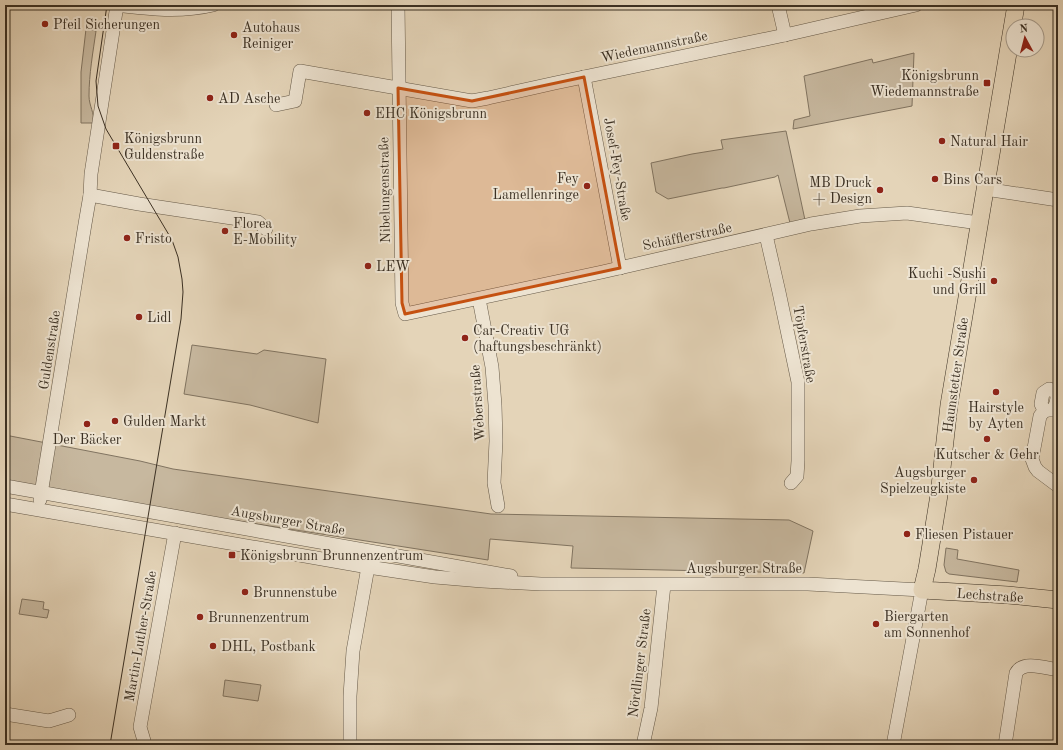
<svg xmlns="http://www.w3.org/2000/svg" width="1063" height="750" font-family="'Old Standard TT',serif">
<style>
.green{fill:#c7b89f;stroke:#817461}
.lines{fill:none;stroke-linecap:round;stroke-linejoin:round}
.minor-casing{stroke:#655948;stroke-width:14}
.major-casing{stroke:#3b3023;stroke-width:18}
.minor{stroke:#ede3d1;stroke-width:13}
.major{stroke:#e4d4b8;stroke-width:17}
.tram{stroke:#3b3023;stroke-width:1}
.marked{fill:#c55111;fill-opacity:0.2;stroke:#c55111;stroke-width:3;stroke-linejoin:round}
.poi-dot{fill:#8f2418;stroke:#ede3d1;stroke-width:1.5}
.labels{text-anchor:middle;stroke-width:4;stroke-linejoin:round;paint-order:stroke}
.poi-label{font-size:14px;fill:#3b3023;stroke:#ede3d1;text-anchor:start}
.street-label{font-size:14px;fill:#3b3023;stroke:#ede3d1}
</style>
<rect width="100%" height="100%" fill="#e4d4b8"/>
<filter id="stains"><feTurbulence type="fractalNoise" baseFrequency=".005" numOctaves="4"/><feColorMatrix values="0 0 0 0 .2 0 0 0 0 .09 0 0 0 0 .02 0 0 0 .5 -.17"/></filter>
<radialGradient id="worn" r=".72"><stop offset=".6" stop-color="#630" stop-opacity="0"/><stop offset="1" stop-color="#630" stop-opacity=".3"/></radialGradient>
<g class="green">
<path d="M 86,29 L 96,31 C 93,52 89,74 89,96 C 89,106 95,113 93,123 L 81,123 L 81,72 Z"/>
<polygon points="914,53 912,106 793,129 794,120 810,116 804,76 872,59 873,63"/>
<polygon points="786,131 805,220 790,223 778,175 775,177 724,188 722,188 668,199 656,192 651,163 692,154 723,149 721,140"/>
<polygon points="192,345 257,354 264,350 326,359 318,423 250,405 184,394"/>
<polygon points="5,435 140,461 173,469 491,514 789,520 813,531 804,573 571,568 573,546 490,539 488,560 180,512 5,481"/>
<polygon points="946,548 958,550 957,559 1019,570 1017,582 949,574 946,572 944,565"/>
<polygon points="22,599 44,602 43,609 49,610 47,618 19,614"/>
<polygon points="225,680 261,685 258,701 223,696"/>
</g>
<g class="lines">
<g class="minor-casing">
<g id="minor">
<path d="M 115,5 C 148,9 180,13 213,5"/>
<polyline points="398,5 402,303 405,314 602,272 811,224 860,216 907,213 979,223"/>
<polyline points="778,5 785,35"/>
<polyline points="584,77 620,268"/>
<polyline points="276,105 295,101 300,71 472,101 488,98 555,83 785,35 916,5"/>
<polyline points="985,189 1058,200"/>
<polyline points="90,195 139,204 258,222 266,229"/>
<polyline points="766,235 779,292 798,382 798,461 797,476 791,483"/>
<polyline points="479,299 492,367 495,405 496,441 494,483 498,506"/>
<path d="M 1049,389 C 1059,390 1058,400 1054,408 C 1050,411 1047,411 1043,408 L 1041,404 L 1043,393 Z"/>
<polyline points="1045,410 1040,416 1032,459 1035,467 1038,471 1058,486"/>
<polyline points="5,486 511,576"/>
<polyline points="40,500 85,224 90,195 91,174 117,5"/>
<polyline points="5,504 368,567 435,577 482,581 541,584 808,584 922,590 893,745"/>
<polyline points="5,714 49,721 69,715"/>
<polyline points="145,744 140,727 175,533"/>
<polyline points="350,745 350,696 353,651 368,567"/>
<polyline points="643,745 651,708 664,585"/>
<path d="M 1005,745 L 1016,673 C 1023,660 1045,668 1058,670"/>
</g>
</g>
<g class="major-casing">
<polyline id="major" points="1016,5 949,405 939,495 927,569 922,590 1008,595 1058,600"/>
</g>
<use href="#minor" class="minor"/>
<use href="#major" class="major"/>
<polyline class="tram" points="107,5 96,81 98,106 106,129 172,240 178,257 182,279 183,292 181,319 110,745"/>
</g>
<path class="marked" d="M 584,77 L 620,268 L 405,314 L 402,303 L 398,88 L 472,101 Z"/>
<g class="poi-dot">
<circle cx="45" cy="24" r="4"/>
<circle cx="234" cy="35" r="4"/>
<rect x="983" y="79" width="8" height="8" rx="2"/>
<circle cx="210" cy="98" r="4"/>
<circle cx="367" cy="113" r="4"/>
<circle cx="942" cy="141" r="4"/>
<rect x="112" y="142" width="8" height="8" rx="2"/>
<circle cx="935" cy="179" r="4"/>
<circle cx="587" cy="186" r="4"/>
<circle cx="880" cy="190" r="4"/>
<circle cx="225" cy="231" r="4"/>
<circle cx="127" cy="238" r="4"/>
<circle cx="368" cy="266" r="4"/>
<circle cx="994" cy="281" r="4"/>
<circle cx="139" cy="317" r="4"/>
<circle cx="465" cy="338" r="4"/>
<circle cx="996" cy="392" r="4"/>
<circle cx="115" cy="421" r="4"/>
<circle cx="87" cy="424" r="4"/>
<circle cx="987" cy="439" r="4"/>
<circle cx="974" cy="480" r="4"/>
<circle cx="907" cy="534" r="4"/>
<rect x="228" y="551" width="8" height="8" rx="2"/>
<circle cx="245" cy="592" r="4"/>
<circle cx="200" cy="617" r="4"/>
<circle cx="876" cy="624" r="4"/>
<circle cx="213" cy="646" r="4"/>
</g>
<g class="labels">
<g class="poi-label">
<text x="53" y="29">Pfeil Sicherungen</text>
<text x="242" y="32">Autohaus<tspan x="242" dy="16">Reiniger</tspan></text>
<text x="979" y="80" text-anchor="end">Königsbrunn<tspan x="979" dy="16">Wiedemannstraße</tspan></text>
<text x="218" y="103">AD Asche</text>
<text x="375" y="118">EHC Königsbrunn</text>
<text x="124" y="143">Königsbrunn<tspan x="124" dy="16">Guldenstraße</tspan></text>
<text x="950" y="146">Natural Hair</text>
<text x="579" y="183" text-anchor="end">Fey<tspan x="579" dy="16">Lamellenringe</tspan></text>
<text x="943" y="184">Bins Cars</text>
<text x="872" y="187" text-anchor="end">MB Druck<tspan x="872" dy="16">+ Design</tspan></text>
<text x="233" y="228">Florea<tspan x="233" dy="16">E-Mobility</tspan></text>
<text x="135" y="243">Fristo</text>
<text x="376" y="271">LEW</text>
<text x="986" y="278" text-anchor="end">Kuchi -Sushi<tspan x="986" dy="16">und Grill</tspan></text>
<text x="147" y="322">Lidl</text>
<text x="473" y="335">Car-Creativ UG<tspan x="473" dy="16">(haftungsbeschränkt)</tspan></text>
<text x="996" y="412" text-anchor="middle">Hairstyle<tspan x="996" dy="16">by Ayten</tspan></text>
<text x="123" y="426">Gulden Markt</text>
<text x="87" y="444" text-anchor="middle">Der Bäcker</text>
<text x="987" y="459" text-anchor="middle">Kutscher &amp; Gehr</text>
<text x="966" y="477" text-anchor="end">Augsburger<tspan x="966" dy="16">Spielzeugkiste</tspan></text>
<text x="915" y="539">Fliesen Pistauer</text>
<text x="240" y="560">Königsbrunn Brunnenzentrum</text>
<text x="253" y="597">Brunnenstube</text>
<text x="884" y="621">Biergarten<tspan x="884" dy="16">am Sonnenhof</tspan></text>
<text x="208" y="622">Brunnenzentrum</text>
<text x="221" y="651">DHL, Postbank</text>
</g>
<g class="street-label">
<text transform="translate(654 46) rotate(-12)" y="5">Wiedemannstraße</text>
<text transform="translate(618 169) rotate(80)" y="5">Josef-Fey-Straße</text>
<text transform="translate(384 190) rotate(-91)" y="5">Nibelungenstraße</text>
<text transform="translate(687 236) rotate(-12)" y="5">Schäfflerstraße</text>
<text transform="translate(805 344) rotate(80)" y="5">Töpferstraße</text>
<text transform="translate(49 350) rotate(-81)" y="5">Guldenstraße</text>
<text transform="translate(955 375) rotate(-82)" y="5">Haunstetter Straße</text>
<text transform="translate(477 403) rotate(-94)" y="5">Weberstraße</text>
<text transform="translate(288 520) rotate(10)" y="5">Augsburger Straße</text>
<text x="744" y="573">Augsburger Straße</text>
<text transform="translate(990 595) rotate(4)" y="5">Lechstraße</text>
<text transform="translate(140 636) rotate(-80)" y="5">Martin-Luther-Straße</text>
<text transform="translate(639 663) rotate(-83)" y="5">Nördlinger Straße</text>
</g>
</g>
<rect width="1063" height="750" fill="none" stroke="#e4d4b8" stroke-width="20"/>
<rect x="6" y="6" width="1051" height="738" fill="none" stroke="#3b3023" stroke-width="2"/>
<rect x="10" y="10" width="1043" height="730" fill="none" stroke="#3b3023"/>
<g transform="translate(1025 38) rotate(353)"><circle r="19" fill="#ede3d1" stroke="#a69b8b"/>
<path d="M0-3L7 15L0 10L-7 15Z" fill="#8f2418"/>
<text y="-6" font-size="11" font-weight="bold" text-anchor="middle" fill="#3b3023">N</text>
</g>
<rect width="100%" height="100%" filter="url(#stains)"/>
<rect width="100%" height="100%" fill="url(#worn)"/>
</svg>
